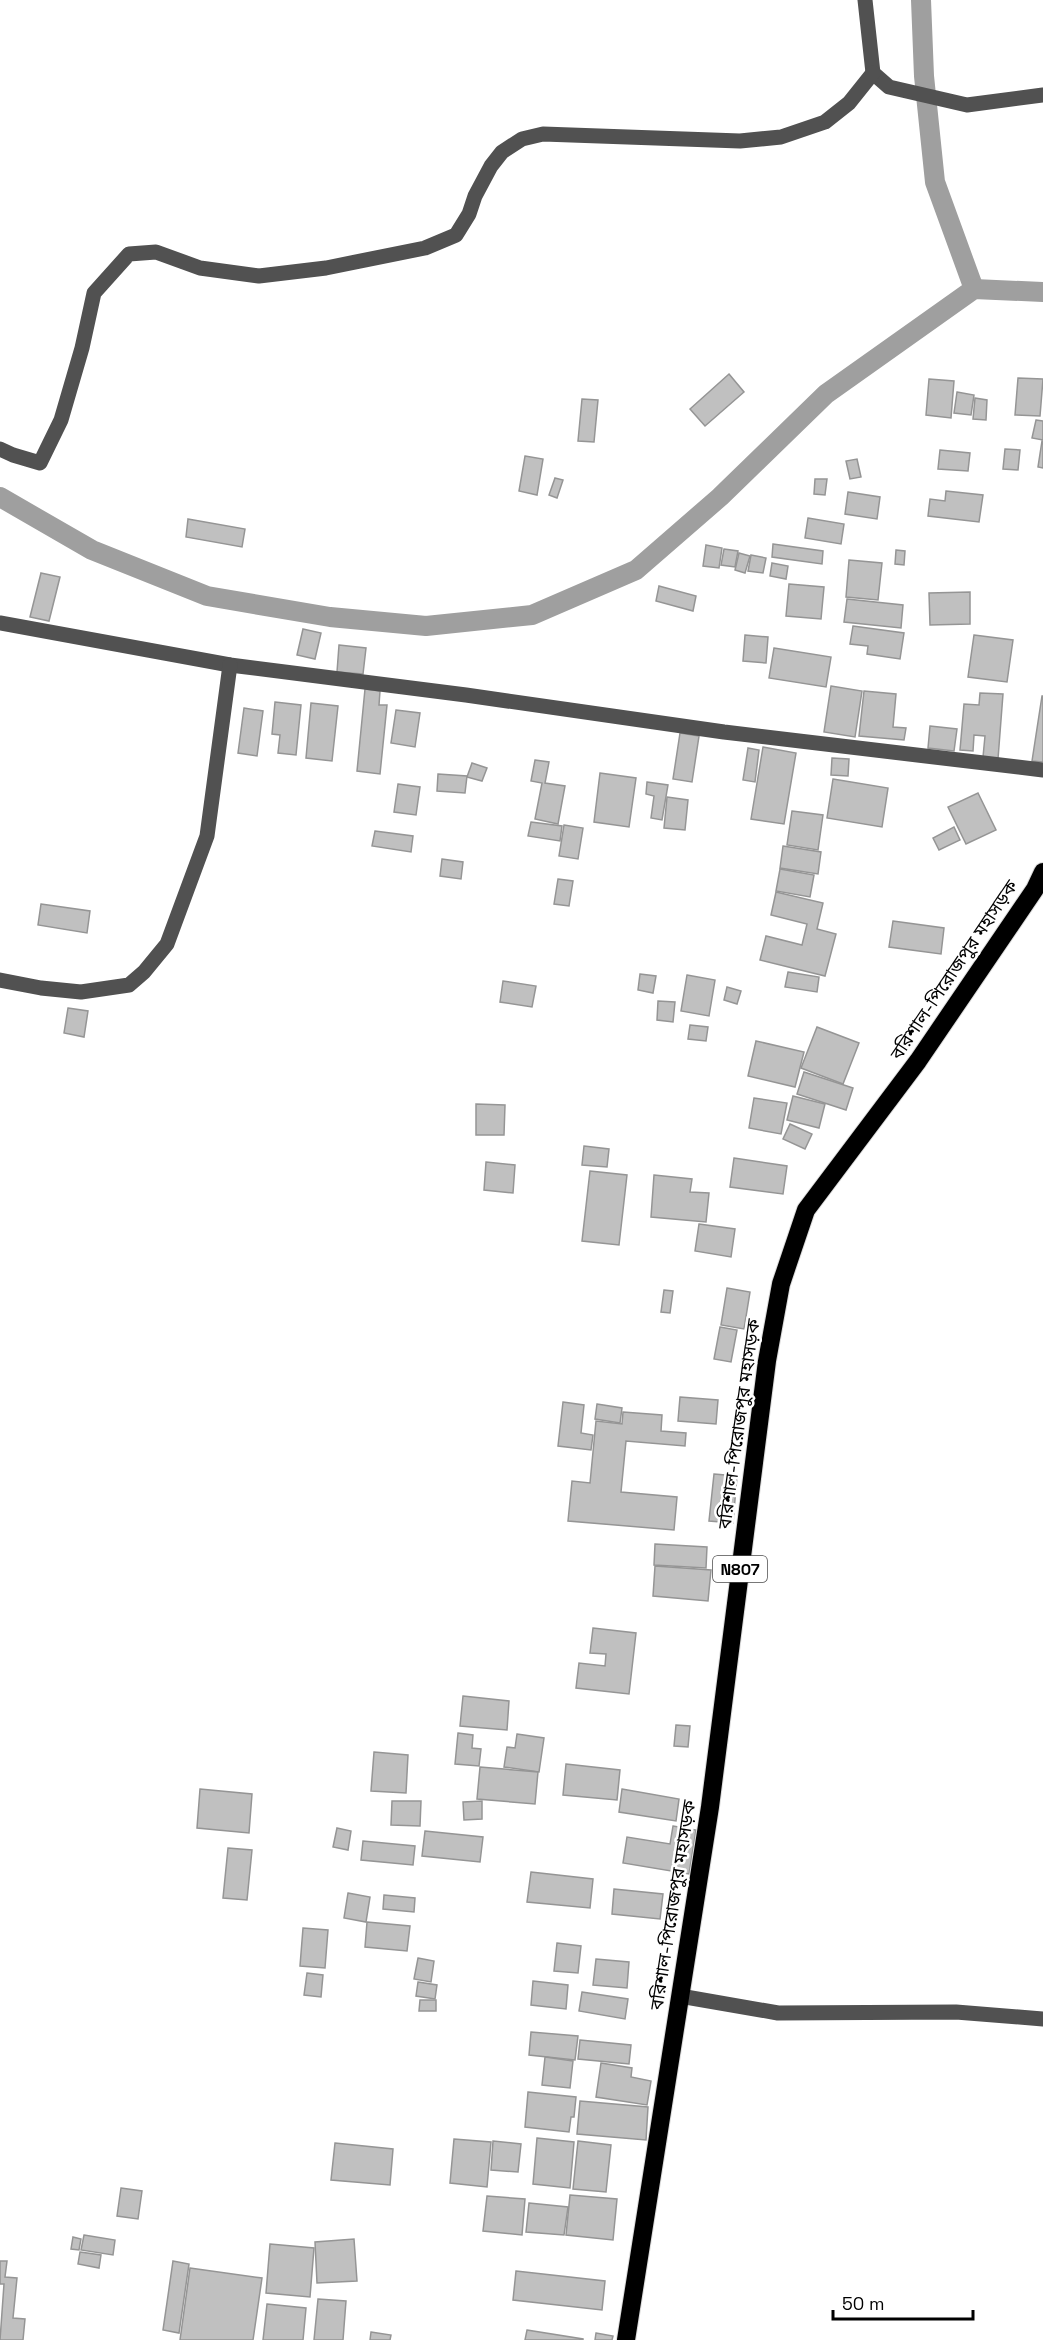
<svg xmlns="http://www.w3.org/2000/svg" width="1043" height="2340" font-family="'Space Grotesk','Noto Sans Bengali',sans-serif">
<style>
.lines{fill:none;stroke-linecap:round;stroke-linejoin:round}
.canal{stroke:#9f9f9f;stroke-width:20}
.building{fill:#c0c0c0;stroke:#959595;stroke-width:1.5}
.highway-casing{stroke:#dbdbdb;stroke-width:20}
.minor{stroke:#515151;stroke-width:15}
.highway{stroke:#000;stroke-width:18}
.labels{text-anchor:middle;stroke-width:5;stroke-linejoin:round;paint-order:stroke}
.shield{fill:#fff;stroke:#4c4c4c;stroke-width:1.5}
.shield-label{font-size:16px;font-weight:bold;fill:#000}
.street-label{font-size:18px;fill:#000;stroke:#fff}
</style>
<rect width="100%" height="100%" fill="#fff"/>
<g class="lines">
<g class="canal">
<polyline points="921,0 924,76 935,182 974,289"/>
<polyline points="0,497 92,550 207,596 330,617 426,626 532,615 636,570 720,497 826,394 974,289 1043,292"/>
</g>
</g>
<g class="building">
<polygon points="729,374 744,392 705,426 690,409"/>
<polygon points="1018,378 1043,379 1040,416 1015,415"/>
<polygon points="929,379 954,381 951,418 926,415"/>
<polygon points="957,392 974,395 971,415 954,413"/>
<polygon points="975,398 987,400 986,420 973,419"/>
<polygon points="582,399 598,400 594,442 578,441"/>
<polygon points="1036,420 1043,421 1043,440 1032,438"/>
<polygon points="1042,441 1043,441 1043,468 1038,467"/>
<polygon points="1005,449 1020,450 1018,470 1003,469"/>
<polygon points="940,450 970,453 968,471 938,469"/>
<polygon points="525,456 543,459 537,495 519,491"/>
<polygon points="857,459 861,477 850,479 846,461"/>
<polygon points="555,478 563,480 557,498 549,495"/>
<polygon points="815,479 827,479 825,495 814,494"/>
<polygon points="946,491 983,495 979,522 928,516 930,499 945,501"/>
<polygon points="848,492 880,497 877,519 845,514"/>
<polygon points="808,518 844,524 841,544 805,538"/>
<polygon points="188,519 245,529 242,547 186,537"/>
<polygon points="773,544 823,551 822,564 772,557"/>
<polygon points="706,545 722,548 719,568 703,566"/>
<polygon points="724,549 738,551 735,567 721,565"/>
<polygon points="896,550 905,551 904,565 895,564"/>
<polygon points="739,553 750,556 745,573 735,570"/>
<polygon points="751,555 766,558 763,573 748,571"/>
<polygon points="849,560 882,563 878,600 846,597"/>
<polygon points="772,563 788,566 786,579 770,576"/>
<polygon points="41,573 60,577 49,621 30,617"/>
<polygon points="789,584 824,587 821,619 786,616"/>
<polygon points="659,586 696,596 693,611 656,601"/>
<polygon points="970,592 970,624 930,625 929,593"/>
<polygon points="847,599 903,605 901,628 844,622"/>
<polygon points="853,626 904,633 900,659 867,654 868,646 850,644"/>
<polygon points="303,629 321,633 315,659 297,655"/>
<polygon points="745,635 768,637 766,663 743,661"/>
<polygon points="974,635 1013,640 1007,682 968,677"/>
<polygon points="339,645 366,648 363,674 337,672"/>
<polygon points="774,648 831,657 826,687 769,678"/>
<polygon points="831,686 862,691 855,737 824,732"/>
<polygon points="365,689 380,691 379,705 387,705 380,774 357,771"/>
<polygon points="864,691 896,694 893,727 906,728 904,740 859,736"/>
<polygon points="980,693 1003,694 998,759 983,757 985,736 974,735 973,751 960,750 964,704 979,705"/>
<polygon points="1042,696 1043,696 1043,762 1032,761"/>
<polygon points="275,702 301,705 296,755 278,753 280,735 272,734"/>
<polygon points="311,703 338,706 332,761 306,758"/>
<polygon points="244,708 263,711 257,756 238,753"/>
<polygon points="396,710 420,713 415,747 391,743"/>
<polygon points="930,726 957,729 954,751 928,748"/>
<polygon points="680,733 699,736 692,782 673,779"/>
<polygon points="763,747 796,753 784,824 751,819"/>
<polygon points="748,748 759,750 755,782 743,780"/>
<polygon points="832,758 849,759 848,776 831,775"/>
<polygon points="535,760 549,762 545,783 565,786 558,824 535,819 542,783 531,781"/>
<polygon points="472,763 487,768 482,781 467,777"/>
<polygon points="600,773 636,778 629,827 594,822"/>
<polygon points="438,774 467,776 465,793 437,791"/>
<polygon points="833,779 888,788 882,827 827,818"/>
<polygon points="647,782 668,785 662,820 651,818 654,796 646,794"/>
<polygon points="398,784 420,787 416,815 394,812"/>
<polygon points="978,793 996,830 966,844 948,807"/>
<polygon points="667,797 688,800 685,830 664,828"/>
<polygon points="792,811 823,815 818,850 787,845"/>
<polygon points="531,822 562,826 560,841 528,836"/>
<polygon points="564,825 583,828 578,859 559,856"/>
<polygon points="954,827 960,840 939,850 933,838"/>
<polygon points="375,831 413,836 411,852 372,846"/>
<polygon points="783,846 821,852 818,874 780,868"/>
<polygon points="442,859 463,862 461,879 440,876"/>
<polygon points="780,869 814,875 810,897 776,891"/>
<polygon points="558,879 573,881 569,906 554,904"/>
<polygon points="776,892 823,903 817,929 836,934 825,976 760,960 766,936 802,945 807,924 771,915"/>
<polygon points="41,904 90,911 87,933 38,925"/>
<polygon points="893,921 944,928 941,954 889,947"/>
<polygon points="788,972 819,977 817,992 785,987"/>
<polygon points="640,974 656,976 653,993 638,990"/>
<polygon points="687,975 715,980 709,1016 681,1011"/>
<polygon points="503,981 536,986 532,1007 500,1002"/>
<polygon points="727,987 741,991 737,1004 724,1000"/>
<polygon points="658,1001 675,1002 673,1022 657,1020"/>
<polygon points="68,1008 88,1011 84,1037 64,1033"/>
<polygon points="690,1025 708,1027 706,1041 688,1039"/>
<polygon points="817,1027 859,1043 843,1084 801,1068"/>
<polygon points="756,1041 804,1052 795,1087 748,1076"/>
<polygon points="804,1072 853,1088 846,1110 797,1094"/>
<polygon points="793,1096 825,1104 819,1128 787,1120"/>
<polygon points="754,1098 787,1103 781,1134 749,1128"/>
<polygon points="476,1104 505,1105 504,1135 476,1135"/>
<polygon points="790,1124 812,1134 805,1149 783,1139"/>
<polygon points="584,1146 609,1149 607,1167 582,1165"/>
<polygon points="734,1158 787,1166 783,1194 730,1187"/>
<polygon points="486,1162 515,1165 513,1193 484,1190"/>
<polygon points="590,1171 627,1175 619,1245 582,1241"/>
<polygon points="654,1175 692,1179 690,1192 709,1193 706,1222 651,1217"/>
<polygon points="699,1224 735,1229 731,1257 695,1251"/>
<polygon points="727,1288 750,1292 744,1329 721,1325"/>
<polygon points="664,1290 673,1291 670,1313 661,1312"/>
<polygon points="720,1327 737,1330 731,1362 714,1359"/>
<polygon points="680,1397 718,1400 716,1424 678,1421"/>
<polygon points="563,1402 584,1405 581,1433 593,1435 591,1450 558,1446"/>
<polygon points="597,1404 622,1408 620,1423 595,1419"/>
<polygon points="623,1412 662,1415 661,1431 686,1433 685,1446 626,1441 621,1492 677,1497 674,1530 568,1521 572,1481 590,1483 596,1421 622,1424"/>
<polygon points="714,1474 737,1476 733,1523 709,1521"/>
<polygon points="655,1544 707,1547 706,1568 654,1565"/>
<polygon points="655,1566 711,1570 708,1601 653,1596"/>
<polygon points="593,1628 636,1633 629,1694 576,1688 579,1663 605,1666 606,1654 590,1653"/>
<polygon points="463,1696 509,1701 507,1730 460,1726"/>
<polygon points="676,1725 690,1726 688,1747 674,1746"/>
<polygon points="458,1733 473,1735 472,1748 481,1749 479,1766 455,1764"/>
<polygon points="517,1734 544,1738 539,1772 504,1767 507,1747 515,1748"/>
<polygon points="374,1752 408,1755 406,1793 371,1791"/>
<polygon points="566,1764 620,1770 617,1800 563,1795"/>
<polygon points="480,1767 538,1772 535,1804 477,1799"/>
<polygon points="200,1789 252,1794 249,1833 197,1828"/>
<polygon points="622,1789 679,1799 676,1821 619,1812"/>
<polygon points="392,1801 421,1801 420,1826 391,1825"/>
<polygon points="482,1801 482,1819 464,1820 463,1802"/>
<polygon points="673,1826 696,1830 689,1874 623,1863 627,1837 670,1844"/>
<polygon points="337,1828 351,1831 348,1850 333,1847"/>
<polygon points="425,1831 483,1837 480,1862 422,1856"/>
<polygon points="363,1841 415,1846 413,1865 361,1860"/>
<polygon points="228,1848 252,1850 247,1900 223,1898"/>
<polygon points="531,1872 593,1879 590,1908 527,1902"/>
<polygon points="614,1889 663,1894 660,1919 612,1914"/>
<polygon points="348,1893 370,1897 366,1922 344,1918"/>
<polygon points="384,1895 415,1898 414,1912 383,1909"/>
<polygon points="367,1922 410,1926 407,1951 365,1947"/>
<polygon points="303,1928 328,1930 325,1968 300,1966"/>
<polygon points="557,1943 581,1946 578,1973 554,1971"/>
<polygon points="418,1958 434,1961 431,1982 414,1979"/>
<polygon points="596,1959 629,1962 627,1988 593,1985"/>
<polygon points="307,1973 323,1975 321,1997 304,1995"/>
<polygon points="533,1981 568,1985 566,2009 531,2005"/>
<polygon points="418,1982 437,1985 435,1999 416,1996"/>
<polygon points="582,1992 628,1999 625,2019 579,2011"/>
<polygon points="420,2000 436,2000 436,2011 419,2011"/>
<polygon points="531,2032 578,2036 575,2060 529,2055"/>
<polygon points="580,2040 631,2045 629,2064 578,2059"/>
<polygon points="545,2057 573,2061 570,2088 542,2085"/>
<polygon points="601,2063 632,2068 631,2077 651,2081 647,2105 596,2097"/>
<polygon points="528,2092 576,2097 574,2117 571,2117 569,2132 525,2127"/>
<polygon points="580,2101 648,2107 646,2140 577,2134"/>
<polygon points="537,2138 574,2142 570,2188 533,2184"/>
<polygon points="454,2139 491,2142 487,2187 450,2183"/>
<polygon points="493,2141 521,2144 518,2172 491,2170"/>
<polygon points="578,2141 611,2145 606,2192 573,2189"/>
<polygon points="335,2143 393,2149 390,2185 331,2180"/>
<polygon points="121,2188 142,2191 138,2219 117,2216"/>
<polygon points="570,2195 617,2199 613,2240 566,2235"/>
<polygon points="487,2196 525,2199 522,2235 483,2231"/>
<polygon points="529,2203 568,2207 564,2235 526,2232"/>
<polygon points="84,2235 115,2240 113,2255 81,2250"/>
<polygon points="73,2237 81,2239 79,2250 71,2249"/>
<polygon points="354,2239 357,2281 317,2283 315,2242"/>
<polygon points="270,2244 314,2248 310,2297 266,2293"/>
<polygon points="80,2252 101,2255 99,2268 78,2264"/>
<polygon points="0,2261 7,2261 5,2277 17,2278 13,2318 25,2319 23,2340 0,2340 4,2284 0,2284"/>
<polygon points="173,2261 189,2264 179,2333 163,2330"/>
<polygon points="190,2268 262,2278 253,2340 180,2340"/>
<polygon points="516,2271 605,2281 602,2310 513,2300"/>
<polygon points="318,2299 346,2301 343,2340 314,2340"/>
<polygon points="267,2304 306,2308 303,2340 263,2340"/>
<polygon points="527,2330 583,2339 583,2340 525,2340"/>
<polygon points="371,2332 391,2335 390,2340 370,2340"/>
<polygon points="596,2333 613,2336 612,2340 595,2340"/>
</g>
<g class="lines">
<g class="highway-casing">
<polyline id="highway" points="626,2340 710,1807 767,1361 781,1284 806,1210 918,1061 1035,889 1043,872"/>
</g>
<g class="minor">
<polyline points="865,0 873,73 889,87 967,105 1043,95"/>
<polyline points="0,449 13,455 40,463 61,420 82,348 94,293 129,254 156,252 200,268 259,276 326,268 425,248 456,235 469,214 475,196 491,166 502,152 522,139 543,134 740,141 781,137 825,122 849,103 873,73"/>
<polyline points="0,623 230,665 466,695 724,732 1043,770"/>
<polyline points="0,980 41,988 81,992 129,985 144,972 167,944 207,836 230,665"/>
<polyline points="680,1996 778,2013 956,2012 1043,2019"/>
</g>
<use href="#highway" class="highway"/>
</g>
<g class="labels">
<rect class="shield" x="713" y="1556" width="54" height="26" rx="4.5"/>
<g class="shield-label">
<text x="740" y="1575">N807</text>
</g>
<g class="street-label">
<text transform="translate(954 970) rotate(-56)" y="6">বরিশাল-পিরোজপুর মহাসড়ক</text>
<text transform="translate(739 1424) rotate(-82)" y="6">বরিশাল-পিরোজপুর মহাসড়ক</text>
<text transform="translate(673 1905) rotate(-81)" y="6">বরিশাল-পিরোজপুর মহাসড়ক</text>
</g>
</g>
<path d="M833 2310v9h140v-9" fill="none" stroke="#000000" stroke-width="3"/>
<text x="842" y="2310" font-size="18" fill="#000000" stroke="#ffffff" stroke-width="4.5" paint-order="stroke">50 m</text>
</svg>
